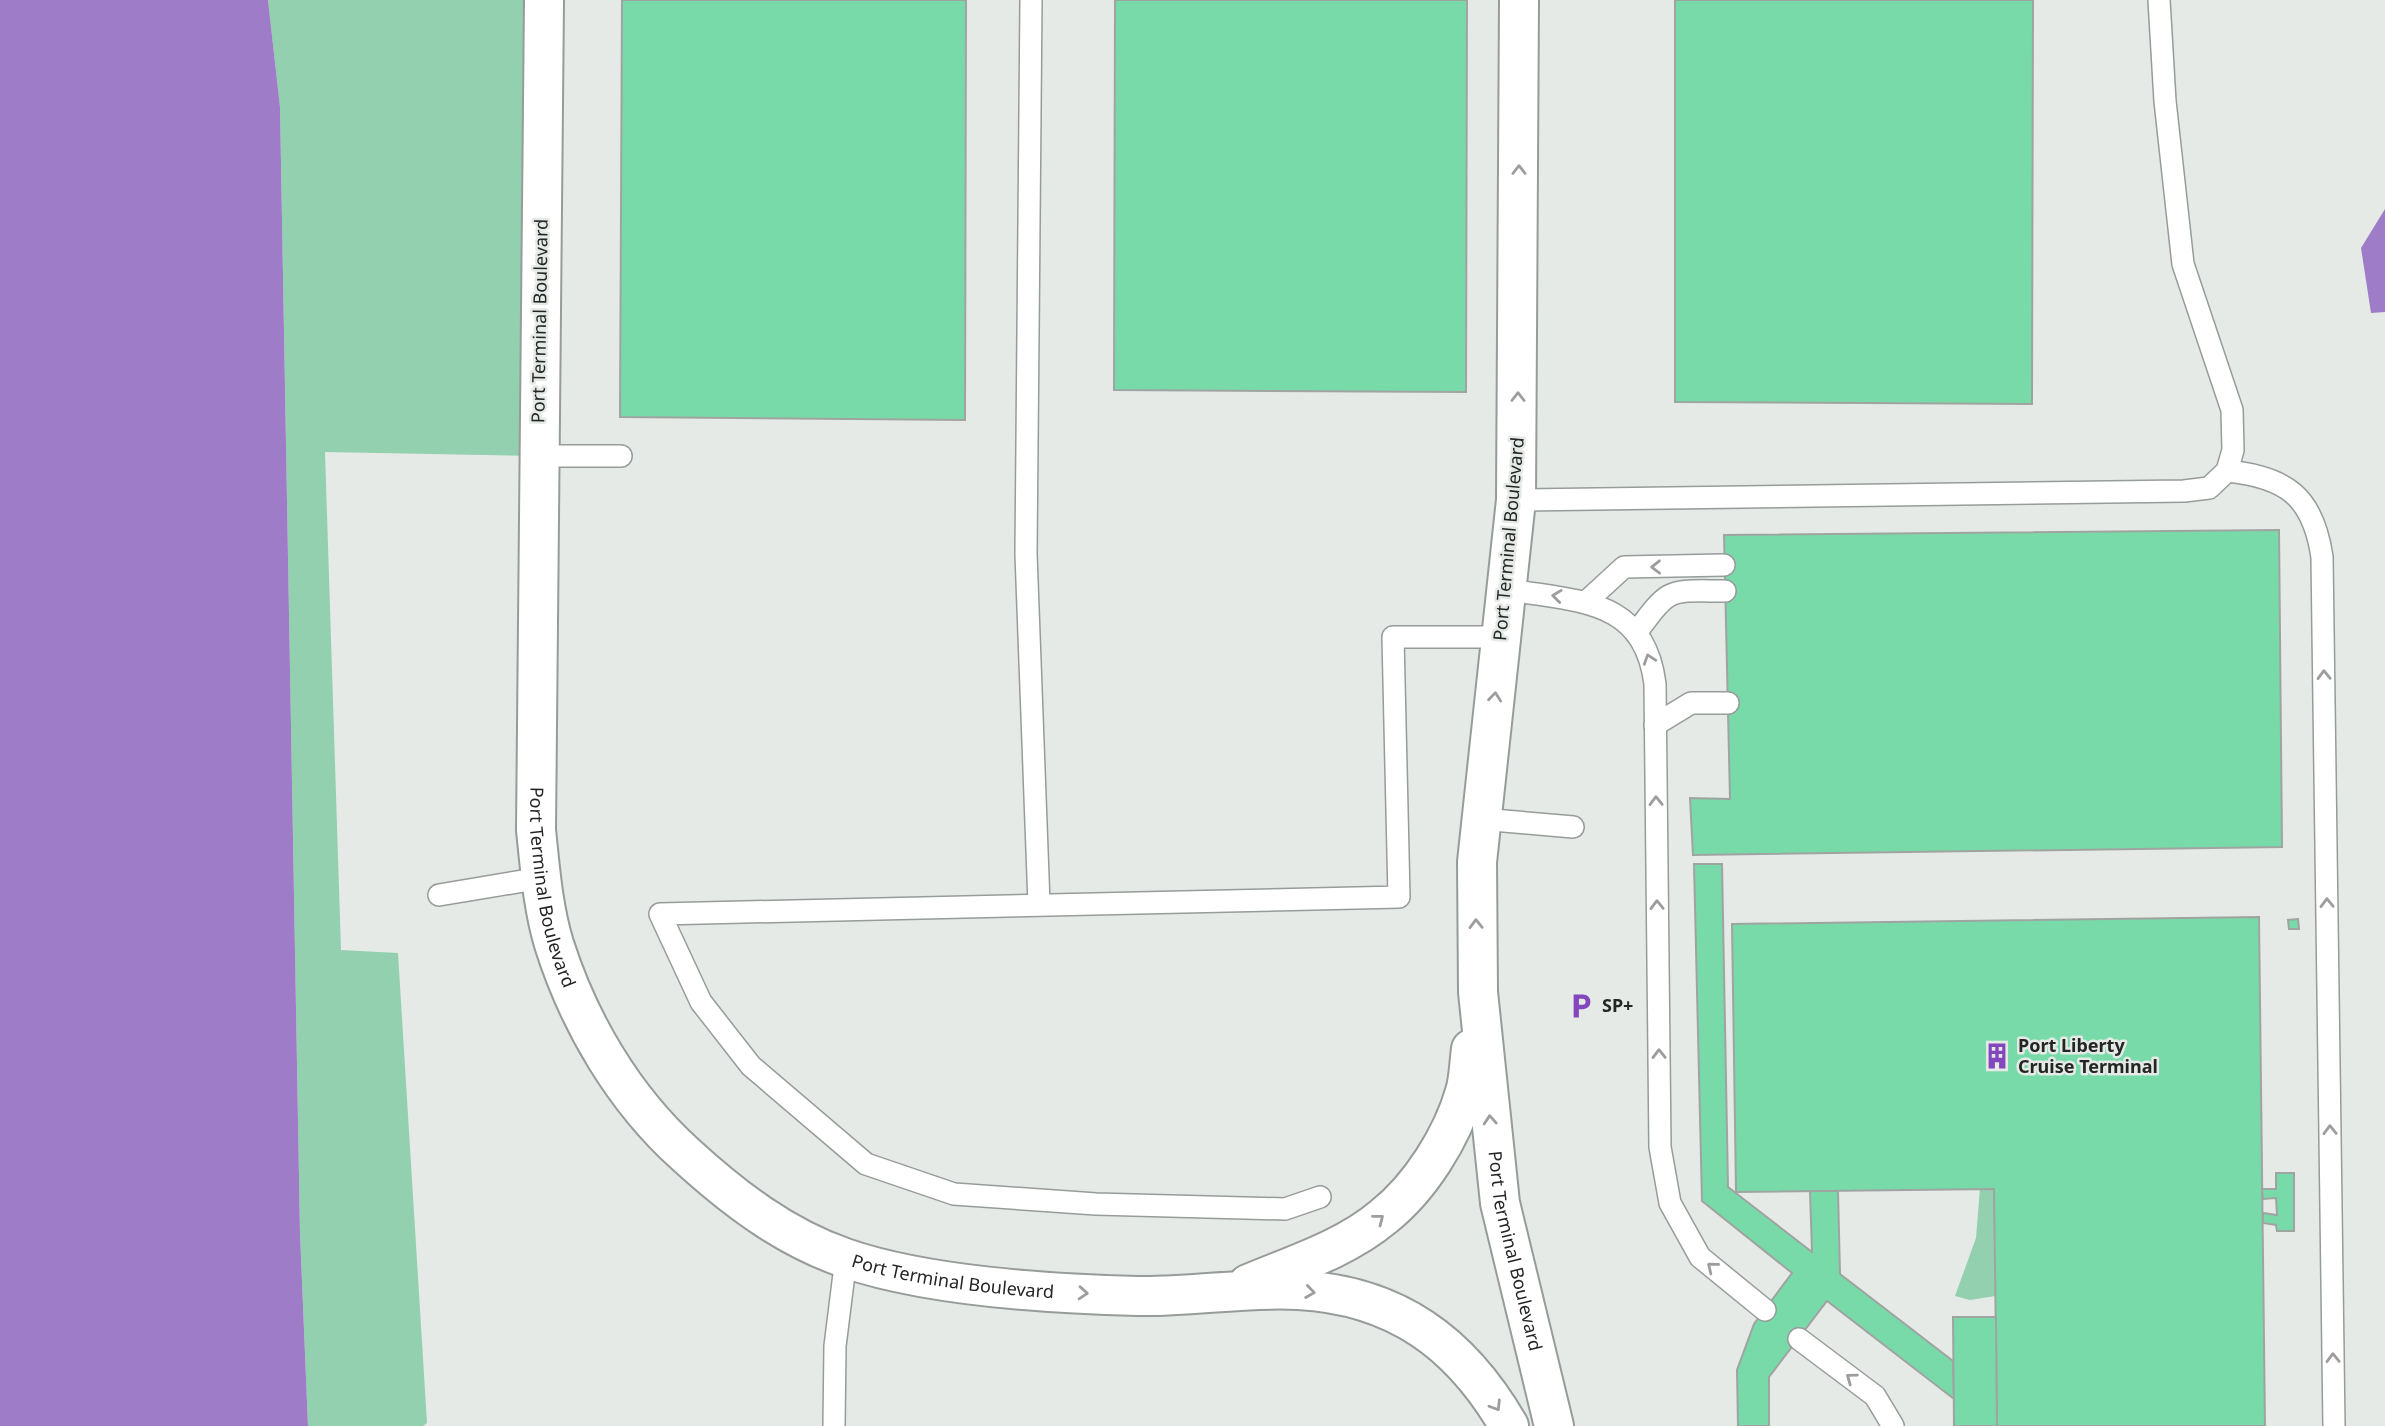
<svg xmlns="http://www.w3.org/2000/svg" width="2385" height="1426" font-family="'Noto Sans',sans-serif">
<style>
.green{fill:#92d0af}
.water{fill:#9f7cc7}
.building{fill:#79daa9;stroke:#9fa4a1;stroke-width:2}
.lines{fill:none;stroke-linecap:round;stroke-linejoin:round}
.service-casing{stroke:#969c99;stroke-width:24}
.minor-casing{stroke:#969c99;stroke-width:42}
.service{stroke:#fff;stroke-width:21}
.minor{stroke:#fff;stroke-width:38}
.oneway{stroke:#9c9d9c}
.labels{text-anchor:middle;stroke-width:5;stroke-linejoin:round;paint-order:stroke}
.street-label{font-size:18px;fill:#242624;stroke:#e5eae7}
.poi-label{font-size:18px;font-weight:bold;fill:#242624;stroke:#e5eae7;text-anchor:start}
</style>
<rect width="100%" height="100%" fill="#e5eae7"/>
<g class="green">
<polygon points="268,0 544,0 539,456 325,452 341,950 398,953 427,1423 423,1426 308,1426 300,1233 280,107"/>
<polygon points="1980,1188 1994,1189 1995,1296 1970,1300 1955,1296 1976,1238"/>
</g>
<g class="water">
<polygon points="0,0 268,0 280,107 300,1233 308,1426 0,1426"/>
<polygon points="2385,209 2385,312 2371,313 2361,248"/>
</g>
<g class="building">
<polygon points="622,0 966,0 965,420 620,417"/>
<polygon points="1115,0 1467,0 1466,392 1114,390"/>
<polygon points="1675,0 2033,0 2032,404 1675,402"/>
<polygon points="2279,530 2282,847 1693,855 1690,798 1730,799 1724,535"/>
<polygon points="1694,864 1722,864 1728,1187 1812,1252 1810,1191 1838,1191 1840,1274 1953,1361 1954,1399 1827,1301 1769,1377 1769,1426 1738,1426 1737,1370 1754,1324 1792,1273 1702,1201"/>
<polygon points="2259,917 2265,1426 1997,1426 1994,1189 1736,1192 1732,924"/>
<polygon points="2298,919 2299,929 2289,929 2288,920"/>
<polygon points="2276,1173 2294,1173 2294,1231 2277,1231 2276,1225 2263,1223 2263,1213 2277,1215 2276,1198 2263,1199 2262,1189 2276,1189"/>
<polygon points="1953,1317 1996,1317 1997,1426 1954,1426"/>
</g>
<g class="lines">
<g class="service-casing">
<g id="service">
<polyline points="1031,0 1026,554 1039,904"/>
<polyline points="539,456 621,456"/>
<path d="M 2227,471 C 2286,477 2313,496 2322,557 L 2334,1426"/>
<polyline points="1516,500 2184,491 2209,488 2227,471 2233,450 2232,410 2183,264 2165,101 2159,0"/>
<path d="M 1506,589 C 1574,602 1644,596 1655,684 L 1660,1147 L 1670,1203 L 1700,1257 L 1765,1310"/>
<polyline points="1587,601 1624,567 1724,565"/>
<path d="M 1636,633 C 1671,586 1667,591 1725,591"/>
<polyline points="1655,725 1691,703 1728,703"/>
<polyline points="1481,819 1573,827"/>
<polyline points="439,895 541,878"/>
<polyline points="1320,1197 1285,1209 1096,1204 954,1194 866,1164 751,1066 701,1002 660,914 1399,897 1393,637 1501,637"/>
<polyline points="1799,1339 1875,1396 1893,1426"/>
<polyline points="834,1426 835,1346 846,1258"/>
</g>
</g>
<g class="minor-casing">
<g id="minor">
<path id="s1" d="M 544,0 L 536,830 C 540,868 543,908 554,944 C 579,1023 624,1099 685,1154 C 733,1198 784,1237 845,1258 C 926,1286 1052,1294 1138,1296 C 1191,1297 1245,1287 1298,1290 C 1396,1295 1461,1343 1509,1426"/>
<path id="s2" d="M 1519,0 L 1516,500 L 1477,862 L 1478,992 L 1500,1203 L 1554,1426"/>
<path d="M 1248,1284 C 1293,1265 1345,1249 1383,1217 C 1420,1188 1452,1137 1465,1092 C 1469,1079 1469,1063 1471,1049"/>
</g>
</g>
<use href="#service" class="service"/>
<use href="#minor" class="minor"/>
</g>
<defs><path id="oneway-chevron" d="M-2-3.5L2.5 0L-2 3.5" fill="none" stroke-width="1.6" stroke-linecap="round" stroke-linejoin="round" transform="scale(1.75)"/></defs>
<g class="oneway">
<use href="#oneway-chevron" transform="translate(1519 170) rotate(-90)"/>
<use href="#oneway-chevron" transform="translate(1518 397) rotate(-90)"/>
<use href="#oneway-chevron" transform="translate(1656 567) rotate(179)"/>
<use href="#oneway-chevron" transform="translate(1557 596) rotate(-173)"/>
<use href="#oneway-chevron" transform="translate(1649 659) rotate(-109)"/>
<use href="#oneway-chevron" transform="translate(2324 675) rotate(-91)"/>
<use href="#oneway-chevron" transform="translate(1495 697) rotate(-84)"/>
<use href="#oneway-chevron" transform="translate(1656 801) rotate(-91)"/>
<use href="#oneway-chevron" transform="translate(2327 903) rotate(-91)"/>
<use href="#oneway-chevron" transform="translate(1657 905) rotate(-91)"/>
<use href="#oneway-chevron" transform="translate(1476 924) rotate(-91)"/>
<use href="#oneway-chevron" transform="translate(1659 1054) rotate(-91)"/>
<use href="#oneway-chevron" transform="translate(1490 1120) rotate(-94)"/>
<use href="#oneway-chevron" transform="translate(2330 1130) rotate(-91)"/>
<use href="#oneway-chevron" transform="translate(1379 1219) rotate(-38)"/>
<use href="#oneway-chevron" transform="translate(1712 1267) rotate(-141)"/>
<use href="#oneway-chevron" transform="translate(1310 1292) rotate(8)"/>
<use href="#oneway-chevron" transform="translate(1083 1293) rotate(4)"/>
<use href="#oneway-chevron" transform="translate(2333 1358) rotate(-91)"/>
<use href="#oneway-chevron" transform="translate(1851 1378) rotate(-144)"/>
<use href="#oneway-chevron" transform="translate(1496 1406) rotate(58)"/>
</g>
<defs>
<g id="parking-bare" transform="scale(2.1)"><path d="M-3.5-5.5H1a3.5 3.5 0 0 1 0 7H-1V5.5H-3.5ZM-1-3.4V-.6H.8a1.4 1.4 0 0 0 0-2.8Z" fill="#8346bc" stroke="#e5eae7" stroke-width="2.5" paint-order="stroke"/></g>
<g id="building-bare" transform="scale(2.1)"><path d="M-4-6H4V6H1V3H-1V6H-4ZM-2.5-4.3h1.7v1.8h-1.7ZM.8-4.3h1.7v1.8H.8ZM-2.5-1h1.7V.8h-1.7ZM.8-1h1.7V.8H.8Z" fill="#8346bc" stroke="#e5eae7" stroke-width="2.5" paint-order="stroke"/></g>
</defs>
<g fill-rule="evenodd">
<use href="#parking-bare" x="1581" y="1006"/>
<use href="#building-bare" x="1997" y="1056"/>
</g>
<g class="labels">
<g class="street-label">
<text transform="translate(540 321) rotate(-89)" y="6">Port Terminal Boulevard</text>
<text transform="translate(1509 539) rotate(-85)" y="6">Port Terminal Boulevard</text>
<text dy="6" stroke="none"><textPath href="#s1" startOffset="889">Port Terminal Boulevard</textPath></text>
<text dy="6" stroke="none"><textPath href="#s2" startOffset="1256">Port Terminal Boulevard</textPath></text>
<text dy="6" stroke="none"><textPath href="#s1" startOffset="1498">Port Terminal Boulevard</textPath></text>
</g>
<g class="poi-label">
<text x="1602" y="1012">SP+</text>
<text x="2018" y="1052">Port Liberty<tspan x="2018" dy="21">Cruise Terminal</tspan></text>
</g>
</g>
</svg>
